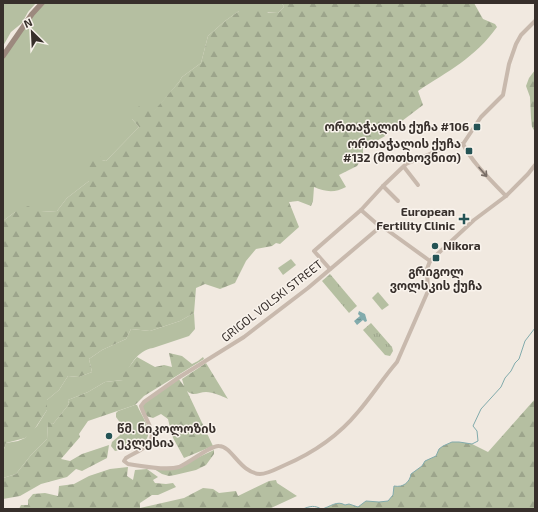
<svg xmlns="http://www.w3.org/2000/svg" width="538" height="512" font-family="'Exo 2','Noto Sans Georgian',sans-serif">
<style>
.green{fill:#b5bfa1}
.forest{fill:url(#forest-firs)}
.park{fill:url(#park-tufts)}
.water{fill:url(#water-ripples)}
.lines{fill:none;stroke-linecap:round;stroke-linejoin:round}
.stream{stroke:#82abac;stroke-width:1}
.minor{stroke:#c8b9ad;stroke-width:4}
.secondary{stroke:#9c897e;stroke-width:5.5}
.oneway{stroke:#786d66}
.poi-dot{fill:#245355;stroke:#f9f3ec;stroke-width:1.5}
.labels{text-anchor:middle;stroke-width:3;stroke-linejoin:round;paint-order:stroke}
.poi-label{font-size:12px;font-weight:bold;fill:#372f2b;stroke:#f9f3ec;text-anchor:end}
.street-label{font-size:12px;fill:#372f2b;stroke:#f9f3ec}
</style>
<defs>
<pattern id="forest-firs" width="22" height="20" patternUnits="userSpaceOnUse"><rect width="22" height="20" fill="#b5bfa1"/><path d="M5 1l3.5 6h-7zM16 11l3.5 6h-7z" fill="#9ca48b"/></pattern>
<pattern id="park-tufts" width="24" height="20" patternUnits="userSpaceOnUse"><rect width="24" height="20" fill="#b5bfa1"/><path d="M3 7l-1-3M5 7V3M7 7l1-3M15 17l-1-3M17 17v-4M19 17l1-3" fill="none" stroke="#9ca48b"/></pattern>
<pattern id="water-ripples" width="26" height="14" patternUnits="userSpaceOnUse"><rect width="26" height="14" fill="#82abac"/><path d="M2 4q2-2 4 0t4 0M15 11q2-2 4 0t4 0" fill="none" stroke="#6b8c8c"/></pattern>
</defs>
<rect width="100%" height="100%" fill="#f1e9e0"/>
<g class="green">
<polygon points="3,3 36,3 28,12 22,23 11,32 3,46"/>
<polygon points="42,3 282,3 284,7 278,13 239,11 225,21 208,36 201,63 182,77 179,82 153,113 137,115 132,119 139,127 106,161 102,160 89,181 67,198 57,211 41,212 15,212 3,221 3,56"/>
<polygon points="291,259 296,265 283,275 278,268"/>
<polygon points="378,292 389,305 382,310 372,298"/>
<path d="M 194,313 L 195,329 L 189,336 L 153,348 C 137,350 128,368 123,380 L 105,382 L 88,392 L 68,400 L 69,404 L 53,424 L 48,423 L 47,439 L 31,455 L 16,474 L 3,478 L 3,452 L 6,443 L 18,441 L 25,438 L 37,426 L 47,410 L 47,400 L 59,390 L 68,376 L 79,377 L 92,372 L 89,359 L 102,350 L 126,339 L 131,329 L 150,331 L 180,321 Z"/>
<path d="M 135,405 L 137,405 C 146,425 158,435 136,449 L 125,445 L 120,450 L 115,451 L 111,446 L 112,442 L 120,435 L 117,429 L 121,424 L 116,417 L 116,413 L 118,411 Z"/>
</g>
<g class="forest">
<path d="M 282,3 L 474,3 L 483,19 L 495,24 L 497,27 C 475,58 448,71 418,91 L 423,105 L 402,121 L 389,128 L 385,136 L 373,143 L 363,145 L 363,157 L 357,166 L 339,175 L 346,187 C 335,193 325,192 314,187 L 313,201 L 311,206 L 298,201 L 289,202 L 299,227 L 280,244 L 276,243 L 272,246 L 256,249 L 246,261 L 235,283 L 220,289 L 205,284 L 196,288 L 194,313 L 180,321 L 150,331 L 131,329 L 126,339 L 102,350 L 89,359 L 92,372 L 79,377 L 68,376 L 59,390 L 47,400 L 47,410 L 32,433 L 25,438 L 6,443 L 3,452 L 3,221 L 15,212 L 28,206 L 41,212 L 57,211 L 67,198 L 89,181 L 81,168 L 88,153 L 97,149 L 102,160 L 106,161 L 139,127 L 132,119 L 130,114 L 136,115 L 135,112 L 139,106 L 143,111 L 149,109 L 153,112 L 179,82 L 182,77 L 201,63 L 208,36 L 225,21 L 239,11 L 264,7 L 268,13 L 278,13 L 284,7 Z"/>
<polygon points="535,70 535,132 532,127 531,118 530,97 526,86 529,78"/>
<path d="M 169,353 L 182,356 L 192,364 L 198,361 L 203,357 L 204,359 L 144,396 L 135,405 L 88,421 L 79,434 L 80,437 L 61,459 L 70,461 L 82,454 L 109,445 L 107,458 L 82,471 L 76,469 L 67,477 L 41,484 L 20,496 L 3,499 L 3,478 L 16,474 L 31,455 L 47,439 L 48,422 L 53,424 L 69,404 L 68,400 L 88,392 L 105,382 L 123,380 L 123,372 C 128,370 133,361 137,357 L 155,367 L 164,365 L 172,367 Z"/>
<path d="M 206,363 L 228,399 C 222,396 213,392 206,392 C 199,392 193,397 187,391 L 213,446 L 184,458 L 172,436 L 168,419 L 161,414 L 153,418 L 146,416 L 141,406 L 178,378 L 184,386 L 182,379 Z"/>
<path d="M 535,399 L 535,509 L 322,509 C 330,507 337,500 345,505 L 349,504 L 358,507 L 366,501 L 379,502 L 388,501 L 393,495 L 394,486 C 403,488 410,482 411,474 L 422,466 L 425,461 L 436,456 L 439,449 L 443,446 L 452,442 L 459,442 L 472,444 L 488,452 Z"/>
<polygon points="214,450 214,454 206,465 196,470 175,475 169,476 162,474 154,469 173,469"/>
<polygon points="128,467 127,476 133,480 135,470 147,469 158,477 153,480 155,483 166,484 173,483 176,487 158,495 152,495 140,503 140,508 184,498 203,488 213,489 219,493 236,491 238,496 269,481 276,480 277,483 297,496 269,509 19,509 21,505 28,505 28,500 33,494 45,493 58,496 59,486 74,484 89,476 110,469"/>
</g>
<g class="park">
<polygon points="330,274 357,306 349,313 322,281"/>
<polygon points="371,323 392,347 393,351 390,356 385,355 363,330"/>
</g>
<polygon class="water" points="359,311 365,314 367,321 365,322 363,320 357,325 354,321 360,316 358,314"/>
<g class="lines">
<g class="stream">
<path d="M 303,509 C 310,506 315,505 321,509"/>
<path d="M 322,509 C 330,507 337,500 345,505 L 349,504 L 358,507 L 366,501 L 379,502 L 388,501 L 393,495 L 394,486 C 403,488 410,482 411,474 L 422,466 L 425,461 L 436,456 L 439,449 L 443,446 L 452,442 L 459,442 L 472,444 L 478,441 L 477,431 L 473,426 L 481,409 L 501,387 L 505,378 L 511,371 L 515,363 L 519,359 L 525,341 L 535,328"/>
</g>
<g class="minor">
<polyline points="463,144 481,117 503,95 509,64 516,44 521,35 535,21"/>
<path d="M 463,144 C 473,164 491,180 506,196"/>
<polyline points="404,167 418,185"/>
<polyline points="383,186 398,201"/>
<polyline points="361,210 377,224 383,227 430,261"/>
<path d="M 380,227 L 308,288 L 244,337 L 178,378 L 144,402 L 141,406 L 142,409 C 144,415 148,421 150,427 C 158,445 139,450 126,458 L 124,461 L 128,464 C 142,466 165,471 179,467 C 189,463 211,445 219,446 C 232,446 240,473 260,474 C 268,474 278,468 285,465 C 313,453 339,435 358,412 C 372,396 383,378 397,362 L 428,291 L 427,269 L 430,261 L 474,220 L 506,196 L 528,174 L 535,165"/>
<polyline points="330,269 314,251 361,210 383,186 406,164 451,145 463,144"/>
</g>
<polyline class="secondary" points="3,56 32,14 42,3"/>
</g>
<defs><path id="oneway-shaft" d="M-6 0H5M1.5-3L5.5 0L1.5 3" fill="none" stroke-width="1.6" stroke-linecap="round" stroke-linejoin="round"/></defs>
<use class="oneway" href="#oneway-shaft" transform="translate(483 172) rotate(49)"/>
<g class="poi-dot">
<rect x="473" y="123" width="8" height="8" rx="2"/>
<rect x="465" y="147" width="8" height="8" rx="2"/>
<path d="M462 213h4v4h4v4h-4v4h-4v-4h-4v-4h4z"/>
<circle cx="435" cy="246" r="4"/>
<rect x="432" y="254" width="8" height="8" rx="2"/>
<circle cx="109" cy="436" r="4"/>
</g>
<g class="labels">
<g class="poi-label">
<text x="469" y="131">ორთაჭალის ქუჩა #106</text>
<text x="461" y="148">ორთაჭალის ქუჩა<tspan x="461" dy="14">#132 (მოთხოვნით)</tspan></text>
<text x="455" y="216">European<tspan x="455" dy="14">Fertility Clinic</tspan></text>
<text x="443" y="250" text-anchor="start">Nikora</text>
<text x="436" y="276" text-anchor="middle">გრიგოლ<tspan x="436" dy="14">ვოლსკის ქუჩა</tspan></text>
<text x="117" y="433" text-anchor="start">წმ. ნიკოლოზის<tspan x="117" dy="14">ეკლესია</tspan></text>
</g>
<g class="street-label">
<text transform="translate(272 301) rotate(-38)" y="4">GRIGOL VOLSKI STREET</text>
</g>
</g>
<rect width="538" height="512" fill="none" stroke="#372f2b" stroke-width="8"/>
<g transform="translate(32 32) rotate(336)" stroke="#f9f3ec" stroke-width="3" paint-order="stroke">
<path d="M0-3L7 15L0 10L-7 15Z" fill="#372f2b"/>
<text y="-6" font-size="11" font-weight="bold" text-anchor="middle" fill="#372f2b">N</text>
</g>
</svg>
